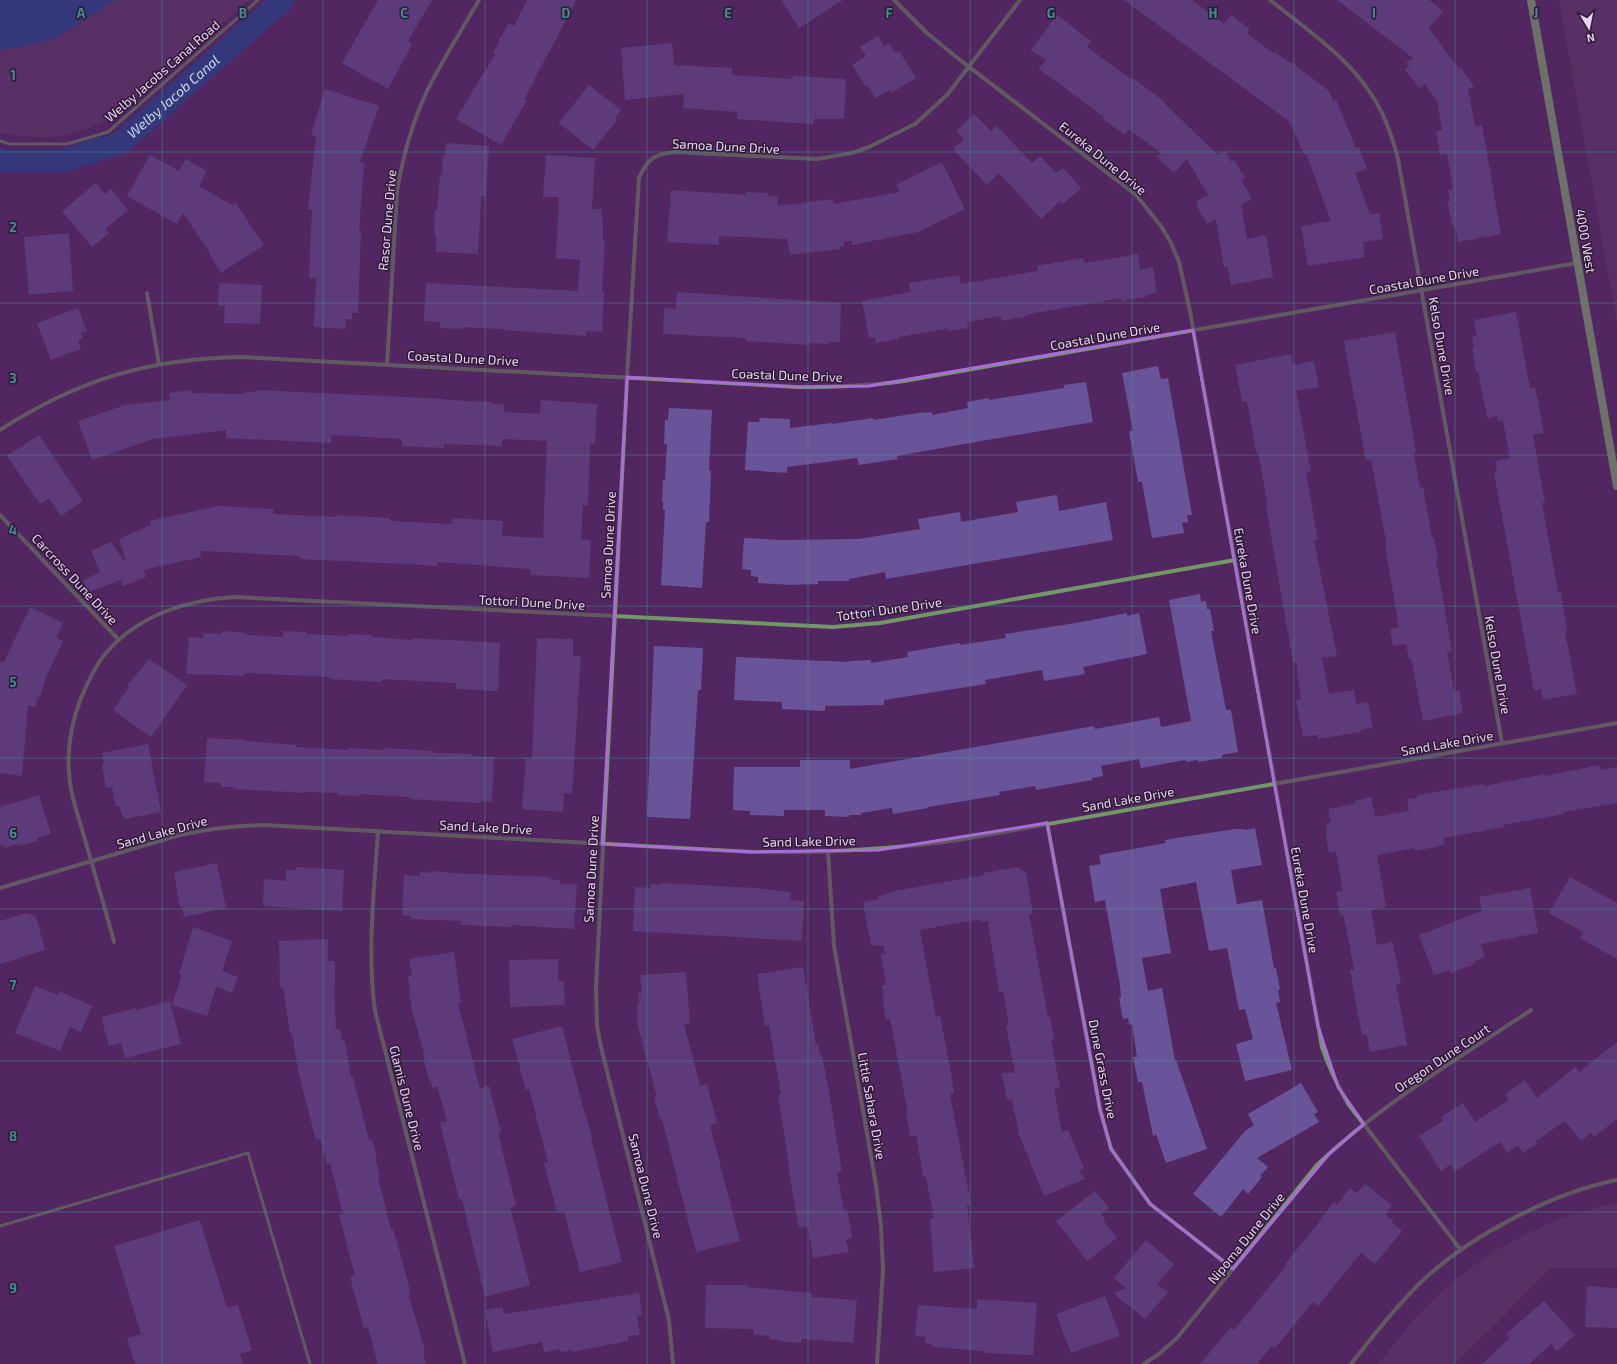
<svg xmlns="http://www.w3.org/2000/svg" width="1617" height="1364" font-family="'Exo 2',sans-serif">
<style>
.green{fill:#603d6d}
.water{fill:#114d97}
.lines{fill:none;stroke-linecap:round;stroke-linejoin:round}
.canal{stroke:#114d97;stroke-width:23}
.building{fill:#6a5499}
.service{stroke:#729863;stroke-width:3}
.minor{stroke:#729863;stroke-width:4}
.secondary{stroke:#8fcc75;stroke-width:8}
.marked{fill:none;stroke:#a86ed5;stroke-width:3;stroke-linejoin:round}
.grid{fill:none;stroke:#468d90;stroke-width:1;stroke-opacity:0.55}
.labels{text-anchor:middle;stroke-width:3;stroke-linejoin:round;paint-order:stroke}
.street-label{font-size:13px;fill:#ecd2f5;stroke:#2d1a34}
.water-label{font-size:14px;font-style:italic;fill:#c7d6ea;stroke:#2d1a34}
.grid-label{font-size:13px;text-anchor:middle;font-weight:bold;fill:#468d90;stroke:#2d1a34;stroke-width:3;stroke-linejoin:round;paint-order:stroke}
</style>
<rect width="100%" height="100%" fill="#522661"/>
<g class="green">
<path d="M 0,0 L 249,0 C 224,23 198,44 173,66 C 145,90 120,117 84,130 C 58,141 27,137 0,133 Z"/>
<polygon points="1559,0 1617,0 1617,323"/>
<path d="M 1617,1203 L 1617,1268 L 1551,1268 L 1494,1326 L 1454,1364 L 1378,1364 C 1390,1350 1401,1335 1413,1321 C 1464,1262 1539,1218 1617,1203 Z"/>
</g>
<polygon class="water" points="0,0 115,0 57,38 25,46 0,50"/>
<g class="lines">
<path class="canal" id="s1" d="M 0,159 L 4,161 L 62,161 L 122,142 L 283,0"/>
</g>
<g class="building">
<polygon points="378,0 432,0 408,41 412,44 388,89 342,63"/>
<polygon points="527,0 576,0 553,45 534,79 535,80 524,99 527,100 501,145 456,119 495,54 493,53 499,43 498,42 509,23 514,26"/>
<polygon points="781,0 843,0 799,28"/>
<polygon points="1124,0 1192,0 1224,24 1231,15 1250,29 1247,33 1273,53 1275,52 1290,63 1291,62 1329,91 1333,101 1336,100 1356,148 1359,147 1367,169 1355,173 1370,215 1379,213 1383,239 1363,242 1365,257 1308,266 1301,226 1331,221 1306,154 1304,155 1290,122"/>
<polygon points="1337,0 1429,0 1443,11 1429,28 1459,69 1461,68 1474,86 1468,90 1475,126 1482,125 1501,234 1458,242 1455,225 1452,225 1447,201 1450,201 1448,190 1453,189 1447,154 1440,155 1436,131 1442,130 1437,101 1425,84 1419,88 1405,69 1409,66 1406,63 1413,58"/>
<polygon points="1057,15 1091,41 1087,47 1132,80 1133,78 1166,103 1165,104 1218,155 1225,151 1231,162 1234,160 1245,178 1241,180 1252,199 1241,205 1247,239 1266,235 1273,277 1231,285 1227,266 1224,267 1216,219 1207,224 1197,207 1197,201 1208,195 1187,159 1174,173 1157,157 1161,153 1129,129 1125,135 1103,119 1104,117 1039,69 1046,60 1031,50"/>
<polygon points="878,36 884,46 889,43 895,53 899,51 916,78 891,93 890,90 875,98 868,86 866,87 852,65 866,56 860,47"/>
<polygon points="672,43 674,65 732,68 732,75 793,79 793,76 846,79 844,119 814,119 813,124 737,119 737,112 683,108 684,94 625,100 621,48"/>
<polygon points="589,85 621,110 615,118 617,120 593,150 559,123"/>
<polygon points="325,89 379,106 360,162 364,163 359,230 361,230 358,313 352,313 352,319 346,319 345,329 314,327 316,278 309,278 312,209 308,209 316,137 311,135"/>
<polygon points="974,114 991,131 997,126 1032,163 1040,156 1056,173 1063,168 1081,188 1063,204 1060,201 1041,219 999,173 987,185 953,149 964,139 956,131"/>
<polygon points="446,143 489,146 486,197 481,196 478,254 436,252 436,234 434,234 435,210 437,210 440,175 442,175 443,155 445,155"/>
<polygon points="150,155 179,171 186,159 207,171 199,186 232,205 235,202 264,245 221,273 209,254 210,253 183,213 177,224 127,196"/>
<polygon points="546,155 595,158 592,209 602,209 602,221 603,221 603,240 605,240 602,291 604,291 602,332 586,331 586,336 503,330 503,329 462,327 462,329 440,328 440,322 424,321 426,283 578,291 580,260 556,258 559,197 543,197"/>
<polygon points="942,162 965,209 918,232 852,245 852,241 844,241 844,246 840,247 840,249 790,255 787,239 719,236 719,245 667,242 671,190 746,195 746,192 768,193 768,196 778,196 777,206 833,199 834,204 900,192 896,185"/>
<polygon points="96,183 105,194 111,189 128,210 105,229 109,233 92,247 62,211"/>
<polygon points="69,233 73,291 29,295 24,237"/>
<polygon points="1138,254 1140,270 1153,267 1157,293 1146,295 1146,297 1122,301 1121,298 1035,313 1024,316 1024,317 1002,321 1001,316 967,322 968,328 947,331 947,329 898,337 898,339 876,343 875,337 869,338 862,301 910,292 909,283 959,275 961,284 1038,271 1037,266 1082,258 1085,263"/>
<polygon points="219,283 262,285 260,324 224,323 225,306 218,306"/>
<polygon points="677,292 841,303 840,342 829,342 829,344 811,343 810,345 746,341 746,338 663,334 664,308 676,309"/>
<polygon points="78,308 87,331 81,332 83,338 78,340 81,349 51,360 37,323"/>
<polygon points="1516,312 1530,388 1535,387 1544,433 1533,435 1545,502 1542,503 1558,592 1561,592 1567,631 1565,632 1577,694 1543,700 1541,689 1534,691 1494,473 1497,472 1495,461 1510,458 1503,421 1498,421 1497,416 1487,418 1478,371 1476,371 1472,348 1474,348 1472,337 1477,336 1474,320"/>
<polygon points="1395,332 1416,452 1414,453 1420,488 1423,487 1432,538 1434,538 1438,560 1436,560 1452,651 1447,652 1454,691 1459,690 1463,713 1423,721 1411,658 1409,659 1406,644 1393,646 1390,629 1399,627 1385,546 1387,546 1371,460 1366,461 1344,341"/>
<polygon points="1291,354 1293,365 1314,361 1319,387 1296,391 1311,472 1306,473 1318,540 1314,541 1337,656 1322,658 1329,694 1354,690 1356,704 1368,702 1373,728 1361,730 1361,732 1318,739 1317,735 1303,737 1296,700 1301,699 1296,662 1293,662 1266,507 1268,507 1258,452 1256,452 1247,401 1242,402 1235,365"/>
<polygon points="1158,366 1161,379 1168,378 1192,515 1187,515 1188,522 1182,523 1184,533 1152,538 1142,482 1138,482 1129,431 1133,431 1122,373"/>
<polygon points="1086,382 1093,422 947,447 897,456 898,459 859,465 857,458 787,467 787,473 745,470 748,422 759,422 760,418 790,419 790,428 832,423 832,424 873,418 874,420 924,412 924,413 932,412 932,415 968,408 967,402 989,398 989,400 1064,388 1064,385"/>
<polygon points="191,390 191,393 245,394 245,391 257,392 257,390 446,399 446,400 492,402 492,404 504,404 504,412 540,414 541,400 597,404 595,444 590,443 588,505 583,505 581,539 591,540 589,578 531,575 531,569 438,562 437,566 406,564 300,559 300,556 200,551 201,557 143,570 146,577 123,586 121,580 88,592 83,581 100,572 91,551 111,542 124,561 126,559 119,539 151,525 150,521 217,506 273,509 273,514 337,517 337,515 390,518 390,521 452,524 453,518 503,521 502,536 543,538 547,441 502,439 502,446 444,444 444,448 402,446 402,439 331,435 331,443 226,438 226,430 153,439 92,460 78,421 125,405 170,400 169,393"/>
<polygon points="669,408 712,410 709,471 711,471 709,522 706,522 702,588 661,585 665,510 663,510 663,502 662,502 663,480 665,480 667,444 664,444 665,420 668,420"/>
<polygon points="39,435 83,501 61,516 49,498 40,504 7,456"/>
<polygon points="1057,495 1059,511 1106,502 1113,540 886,579 885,572 849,579 849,581 818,581 818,584 792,585 758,583 758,577 751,576 751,570 742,569 744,538 780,540 859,539 920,529 918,519 960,512 961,522 1018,512 1016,502"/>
<polygon points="1200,594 1201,602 1206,601 1207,609 1210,609 1214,631 1211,631 1226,710 1231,710 1238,752 1222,755 1222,758 1198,762 1198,760 1186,762 1185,760 1141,768 1139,759 1101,766 1103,776 1092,778 1092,780 1036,790 1035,786 999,792 1000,795 928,807 928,808 893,814 892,808 861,813 861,815 849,815 849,817 825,816 825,810 784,810 784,816 750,815 750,811 733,810 734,767 800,767 800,760 850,760 850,769 1094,726 1095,729 1159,717 1161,727 1191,721 1169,600"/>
<polygon points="30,607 63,623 56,637 63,641 46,677 40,697 38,696 35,707 28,705 22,776 0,773 0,661 4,662"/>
<polygon points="1127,613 1127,616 1139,613 1147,654 1083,667 1085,674 1044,681 1042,670 985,680 986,684 884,700 884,705 825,706 825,711 782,709 782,702 734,700 736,657 849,662 849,661 871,660 871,663 908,657 907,652 960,643 960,645 1006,638 1005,634 1076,623"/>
<polygon points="223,631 247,633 247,635 283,637 283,631 306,632 306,634 348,636 349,634 372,635 372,637 412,640 413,638 500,643 498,691 456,689 456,683 382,679 382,682 329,679 329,677 244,673 244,676 203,674 203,675 186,674 189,637 203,638 203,633 222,634"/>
<polygon points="537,638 573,639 573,656 581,656 572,794 564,793 563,812 522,809 526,758 532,759"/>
<polygon points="654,646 703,648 701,690 698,690 690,819 647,817"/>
<polygon points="149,659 187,685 151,737 113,710 129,687 127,686"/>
<polygon points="207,738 246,740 246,741 296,745 296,747 347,750 347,748 384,750 384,748 434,751 434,753 472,754 472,756 494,757 492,802 481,801 481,803 409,799 409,797 360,794 360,796 338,795 338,793 304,792 304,793 233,789 233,787 221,787 221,783 204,782"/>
<polygon points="148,744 161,812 124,819 119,806 116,807 112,787 106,788 102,765 104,764 102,753"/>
<polygon points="1599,765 1600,770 1617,767 1617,803 1563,812 1564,814 1503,825 1504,827 1444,838 1445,845 1415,851 1414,848 1377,855 1386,907 1371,910 1377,945 1393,942 1401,984 1396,985 1407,1045 1370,1052 1367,1034 1362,1035 1350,970 1354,970 1346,927 1343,915 1340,915 1336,892 1343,891 1336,852 1329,853 1325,830 1327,829 1326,823 1331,823 1328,809 1355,804 1354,801 1371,797 1375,817 1409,811 1407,799 1417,798 1417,795 1484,784 1484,786 1545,774 1545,776"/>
<polygon points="39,795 51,834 37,838 38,841 17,846 16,844 5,848 4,845 0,846 0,807"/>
<polygon points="1255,828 1262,865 1231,870 1237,904 1262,900 1274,968 1276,968 1280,990 1278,990 1280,1002 1276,1003 1292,1070 1245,1081 1236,1044 1253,1039 1245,1009 1239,1010 1227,948 1209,951 1196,882 1160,889 1171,953 1142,958 1148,991 1162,988 1175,1060 1176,1060 1207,1149 1166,1163 1156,1134 1153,1136 1142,1082 1138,1082 1133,1057 1137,1057 1132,1024 1129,1025 1128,1018 1123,1019 1119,998 1121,997 1120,985 1105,900 1095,902 1089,866 1101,864 1099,855 1166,843 1165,840 1189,836 1236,829 1244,829 1244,830"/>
<polygon points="217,863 226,908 184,917 182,907 180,908 174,872"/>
<polygon points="296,867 344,870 342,911 263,906 264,879 286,881 286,870 296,870"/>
<polygon points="1018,867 1026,873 1033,914 1029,914 1048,1017 1050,1017 1054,1040 1051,1040 1060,1088 1054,1089 1062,1132 1068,1130 1084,1168 1079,1171 1085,1179 1044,1196 1019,1135 1012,1099 1007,1100 1002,1074 1015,1072 1006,1026 1009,1025 1003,992 999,992 988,921 980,922 980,919 920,930 936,1017 940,1016 950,1067 954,1093 950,1094 971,1205 967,1205 974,1268 934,1272 930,1219 934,1218 926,1177 923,1177 916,1135 910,1136 906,1114 908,1114 890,1019 886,1019 882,997 884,997 882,985 886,985 881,954 885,954 884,946 879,945 871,946 863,902 879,899 878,896 889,894 889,892 984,875 984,873"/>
<polygon points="430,871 452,873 549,877 549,879 560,880 560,884 577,884 574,929 512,925 512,927 461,925 461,921 411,919 411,916 402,915 404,875 420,876 420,872 430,873"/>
<polygon points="1570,877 1617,903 1617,959 1580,938 1583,932 1549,913"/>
<polygon points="661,883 756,888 791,892 790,900 804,901 802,941 633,931 635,887 651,888 651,884 661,885"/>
<polygon points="1530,888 1538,933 1480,944 1485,957 1473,962 1474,964 1451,973 1450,970 1434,975 1419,935 1482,911 1479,897"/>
<polygon points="27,913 36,917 45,950 0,964 0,921"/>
<polygon points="193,927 232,941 222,971 238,977 232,993 216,987 207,1016 172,1005 182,975 179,974"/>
<polygon points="328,939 328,961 335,961 335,986 334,986 336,1030 340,1029 342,1041 345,1041 351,1077 353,1077 369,1140 372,1139 377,1157 375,1157 380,1177 378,1177 391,1229 393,1229 403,1263 411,1295 409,1296 425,1351 423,1352 426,1364 378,1364 368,1327 364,1328 350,1277 355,1276 339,1214 343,1214 330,1163 327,1164 320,1139 316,1140 299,1075 292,1033 290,1034 284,993 282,987 280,988 279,941"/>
<polygon points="454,952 461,1003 458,1003 480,1089 489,1086 501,1132 498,1133 516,1206 510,1207 530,1285 485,1297 462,1199 459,1199 440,1123 447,1121 437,1086 433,1088 428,1077 423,1055 424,1054 412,1010 409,988 410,988 408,976 412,976 409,959"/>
<polygon points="558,959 558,981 564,981 565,1005 510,1007 509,960"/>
<polygon points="803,967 816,1044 818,1044 820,1055 822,1055 828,1086 842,1172 837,1173 844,1210 847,1209 852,1238 846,1239 849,1252 813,1258 808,1226 799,1228 788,1166 789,1166 778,1095 781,1094 769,1025 765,1026 757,974"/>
<polygon points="686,972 690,1023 684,1024 700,1086 707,1084 717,1123 710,1125 740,1241 696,1252 662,1119 660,1119 654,1097 657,1097 638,1027 637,1005 639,1005 638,993 642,993 640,975"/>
<polygon points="35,986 58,995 59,991 92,1006 81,1032 70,1027 60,1051 15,1033"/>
<polygon points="170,1001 181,1044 125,1058 121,1043 109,1046 101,1017 136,1008 137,1010"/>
<polygon points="562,1026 585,1115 586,1115 592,1137 591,1138 622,1262 580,1272 564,1211 557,1212 544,1163 548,1162 529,1089 526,1090 512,1039"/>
<polygon points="1617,1042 1617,1119 1594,1137 1591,1133 1581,1141 1565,1121 1536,1141 1537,1144 1523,1153 1518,1145 1507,1153 1500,1142 1455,1171 1451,1164 1441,1171 1419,1136 1443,1121 1441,1117 1463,1103 1475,1122 1509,1100 1505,1094 1525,1080 1537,1098 1575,1067 1579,1072"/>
<polygon points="1301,1083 1318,1112 1314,1114 1319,1122 1257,1158 1268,1167 1260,1176 1262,1177 1248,1194 1243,1189 1221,1217 1193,1194 1245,1131 1254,1125 1248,1114"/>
<polygon points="1365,1184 1392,1205 1385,1214 1394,1221 1392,1223 1402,1231 1375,1264 1361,1253 1318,1306 1313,1302 1275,1348 1272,1346 1257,1364 1200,1364 1231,1327 1234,1330 1287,1265 1285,1264 1321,1220 1320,1220 1334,1202 1337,1205 1350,1188 1357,1193"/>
<polygon points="1095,1191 1109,1208 1101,1214 1105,1219 1103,1220 1117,1238 1087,1261 1056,1221"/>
<polygon points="200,1220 227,1308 238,1305 252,1350 240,1354 243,1364 135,1364 127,1338 141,1334 114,1246"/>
<polygon points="1146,1240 1174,1264 1157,1284 1168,1292 1145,1319 1113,1293 1126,1288 1114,1278"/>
<polygon points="706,1285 747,1285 747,1287 812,1293 812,1297 857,1300 853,1343 802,1339 801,1343 779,1341 780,1340 769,1339 769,1336 753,1334 754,1329 705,1328"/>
<polygon points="1587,1286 1617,1288 1617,1328 1585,1327"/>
<polygon points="639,1293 642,1315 637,1316 640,1335 628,1336 628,1341 572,1352 572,1350 561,1352 560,1349 544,1352 542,1342 493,1352 485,1310 502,1307 504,1314"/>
<polygon points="1105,1296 1120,1336 1071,1353 1056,1314"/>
<polygon points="977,1299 1037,1303 1033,1355 984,1353 984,1351 932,1347 932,1344 925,1343 925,1337 915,1336 918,1305 977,1309"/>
<polygon points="1544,1301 1575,1335 1557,1351 1551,1344 1529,1364 1482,1364 1510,1338 1506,1334"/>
</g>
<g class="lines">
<g class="service">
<polyline points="0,141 10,144 67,144 108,132 258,0"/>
<polyline points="0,1226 248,1153 310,1364"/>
</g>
<g class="minor">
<path d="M 894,0 L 927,33 L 955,56 L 1136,195 L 1161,226 L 1171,243 L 1179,262 L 1190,311 L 1322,1047 C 1329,1068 1338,1086 1349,1105 L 1461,1250"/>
<path d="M 1270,0 C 1311,33 1358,63 1382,113 C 1389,128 1394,143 1398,159 L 1502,743"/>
<polyline points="147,293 159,364"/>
<path d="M 387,365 L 397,191 C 403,156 412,123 427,91 C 442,60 462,30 479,0"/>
<path d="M 0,430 C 77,380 150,358 242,357 L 799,387 C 834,387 868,386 904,381 L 1577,263"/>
<polyline points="0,515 119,640"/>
<polyline points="1047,823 1100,1110 1111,1149 1150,1204 1233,1269"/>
<path d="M 378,831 C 374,890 367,953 375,1011 L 465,1364"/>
<polyline points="828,852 834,946 876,1185 881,1227 883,1270 877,1364"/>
<path d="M 0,888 L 180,835 C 208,829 236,826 264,825 L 751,852 C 821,853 889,850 958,840 L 1617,723"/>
<path d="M 114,942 C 105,908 95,874 85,840 C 79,818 70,795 69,772 C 67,747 72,721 81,698 C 88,682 95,666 106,653 C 138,615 189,599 236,597 L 833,627 L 880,623 L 1235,560"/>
<path d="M 673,1364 L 669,1320 L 601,1047 L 597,1026 L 596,986 L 627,377 L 639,178 C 647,159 655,154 675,152 L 817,159 L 852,153 L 869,147 L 915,124 L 947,95 L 1020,0"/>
<path d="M 1144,1364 L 1159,1354 L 1177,1338 L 1317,1165 C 1381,1104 1458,1059 1531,1010"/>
<path d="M 1351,1364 C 1373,1336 1395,1308 1420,1283 C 1468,1237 1551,1193 1617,1180"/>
</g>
<polyline class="secondary" points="1531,0 1617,486"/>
</g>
<path d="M0 0H1617V1364H0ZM 1193,330 L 1318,1026 L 1338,1087 L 1364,1124 L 1329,1154 L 1233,1269 L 1150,1204 L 1111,1149 L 1100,1110 L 1047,823 L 879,850 L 751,852 L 602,844 L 627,377 L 799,387 L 869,386 Z" fill="#522661" fill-opacity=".55" fill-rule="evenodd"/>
<path class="marked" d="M 1193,330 L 1318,1026 L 1338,1087 L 1364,1124 L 1329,1154 L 1233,1269 L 1150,1204 L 1111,1149 L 1100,1110 L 1047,823 L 879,850 L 751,852 L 602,844 L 627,377 L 799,387 L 869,386 Z"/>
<path class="grid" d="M 162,0 L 162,1364M 323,0 L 323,1364M 485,0 L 485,1364M 647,0 L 647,1364M 808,0 L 808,1364M 970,0 L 970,1364M 1132,0 L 1132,1364M 1294,0 L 1294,1364M 1455,0 L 1455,1364M 0,152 L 1617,152M 0,303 L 1617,303M 0,455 L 1617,455M 0,606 L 1617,606M 0,758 L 1617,758M 0,909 L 1617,909M 0,1061 L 1617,1061M 0,1212 L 1617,1212"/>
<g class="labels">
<g class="street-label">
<text transform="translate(162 71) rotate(-41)" y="5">Welby Jacobs Canal Road</text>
<text transform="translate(726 146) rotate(3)" y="5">Samoa Dune Drive</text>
<text transform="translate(1103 158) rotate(39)" y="5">Eureka Dune Drive</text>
<text transform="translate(387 220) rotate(-85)" y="5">Rasor Dune Drive</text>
<text transform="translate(1586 241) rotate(80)" y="5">4000 West</text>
<text transform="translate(1424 280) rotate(-10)" y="5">Coastal Dune Drive</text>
<text transform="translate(1105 336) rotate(-10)" y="5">Coastal Dune Drive</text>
<text transform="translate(1442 346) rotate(80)" y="5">Kelso Dune Drive</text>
<text transform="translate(463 358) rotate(3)" y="5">Coastal Dune Drive</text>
<text transform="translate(787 375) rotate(2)" y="5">Coastal Dune Drive</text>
<text transform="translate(608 545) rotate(-87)" y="5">Samoa Dune Drive</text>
<text transform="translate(75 579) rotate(47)" y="5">Carcross Dune Drive</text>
<text transform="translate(1248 581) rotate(80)" y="5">Eureka Dune Drive</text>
<text transform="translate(532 602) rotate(3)" y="5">Tottori Dune Drive</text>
<text transform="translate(889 609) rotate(-8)" y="5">Tottori Dune Drive</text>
<text transform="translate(1498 665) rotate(80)" y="5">Kelso Dune Drive</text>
<text transform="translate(1447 743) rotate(-10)" y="5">Sand Lake Drive</text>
<text transform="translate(1128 799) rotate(-10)" y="5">Sand Lake Drive</text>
<text transform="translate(486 827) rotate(3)" y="5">Sand Lake Drive</text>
<text transform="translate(162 832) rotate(-15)" y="5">Sand Lake Drive</text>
<text transform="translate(809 841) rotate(-1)" y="5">Sand Lake Drive</text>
<text transform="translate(591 869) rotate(-87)" y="5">Samoa Dune Drive</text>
<text transform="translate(1305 900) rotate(80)" y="5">Eureka Dune Drive</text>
<text transform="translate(1442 1058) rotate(-34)" y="5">Oregon Dune Court</text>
<text transform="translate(1103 1069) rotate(79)" y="5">Dune Grass Drive</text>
<text transform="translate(407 1098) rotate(76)" y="5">Glamis Dune Drive</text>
<text transform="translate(872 1106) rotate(80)" y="5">Little Sahara Drive</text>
<text transform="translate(646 1186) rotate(76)" y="5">Samoa Dune Drive</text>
<text transform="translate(1246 1238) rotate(-51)" y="5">Nipoma Dune Drive</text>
</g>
<g class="water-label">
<text dy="5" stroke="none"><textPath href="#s1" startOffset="194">Welby Jacob Canal</textPath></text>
</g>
</g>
<g class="grid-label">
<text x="81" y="18">A</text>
<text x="243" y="18">B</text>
<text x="404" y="18">C</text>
<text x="566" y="18">D</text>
<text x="728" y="18">E</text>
<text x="889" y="18">F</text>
<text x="1051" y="18">G</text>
<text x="1213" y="18">H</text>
<text x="1374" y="18">I</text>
<text x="1536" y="18">J</text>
<text x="13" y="80">1</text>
<text x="13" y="232">2</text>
<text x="13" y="383">3</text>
<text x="13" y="535">4</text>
<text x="13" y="687">5</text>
<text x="13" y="838">6</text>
<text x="13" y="990">7</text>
<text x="13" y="1141">8</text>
<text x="13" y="1293">9</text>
</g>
<g transform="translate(1589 28) rotate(170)" stroke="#2d1a34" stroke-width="3" paint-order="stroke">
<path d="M0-3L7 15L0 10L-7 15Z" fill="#ecd2f5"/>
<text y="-6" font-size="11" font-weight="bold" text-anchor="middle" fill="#ecd2f5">N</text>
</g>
</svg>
